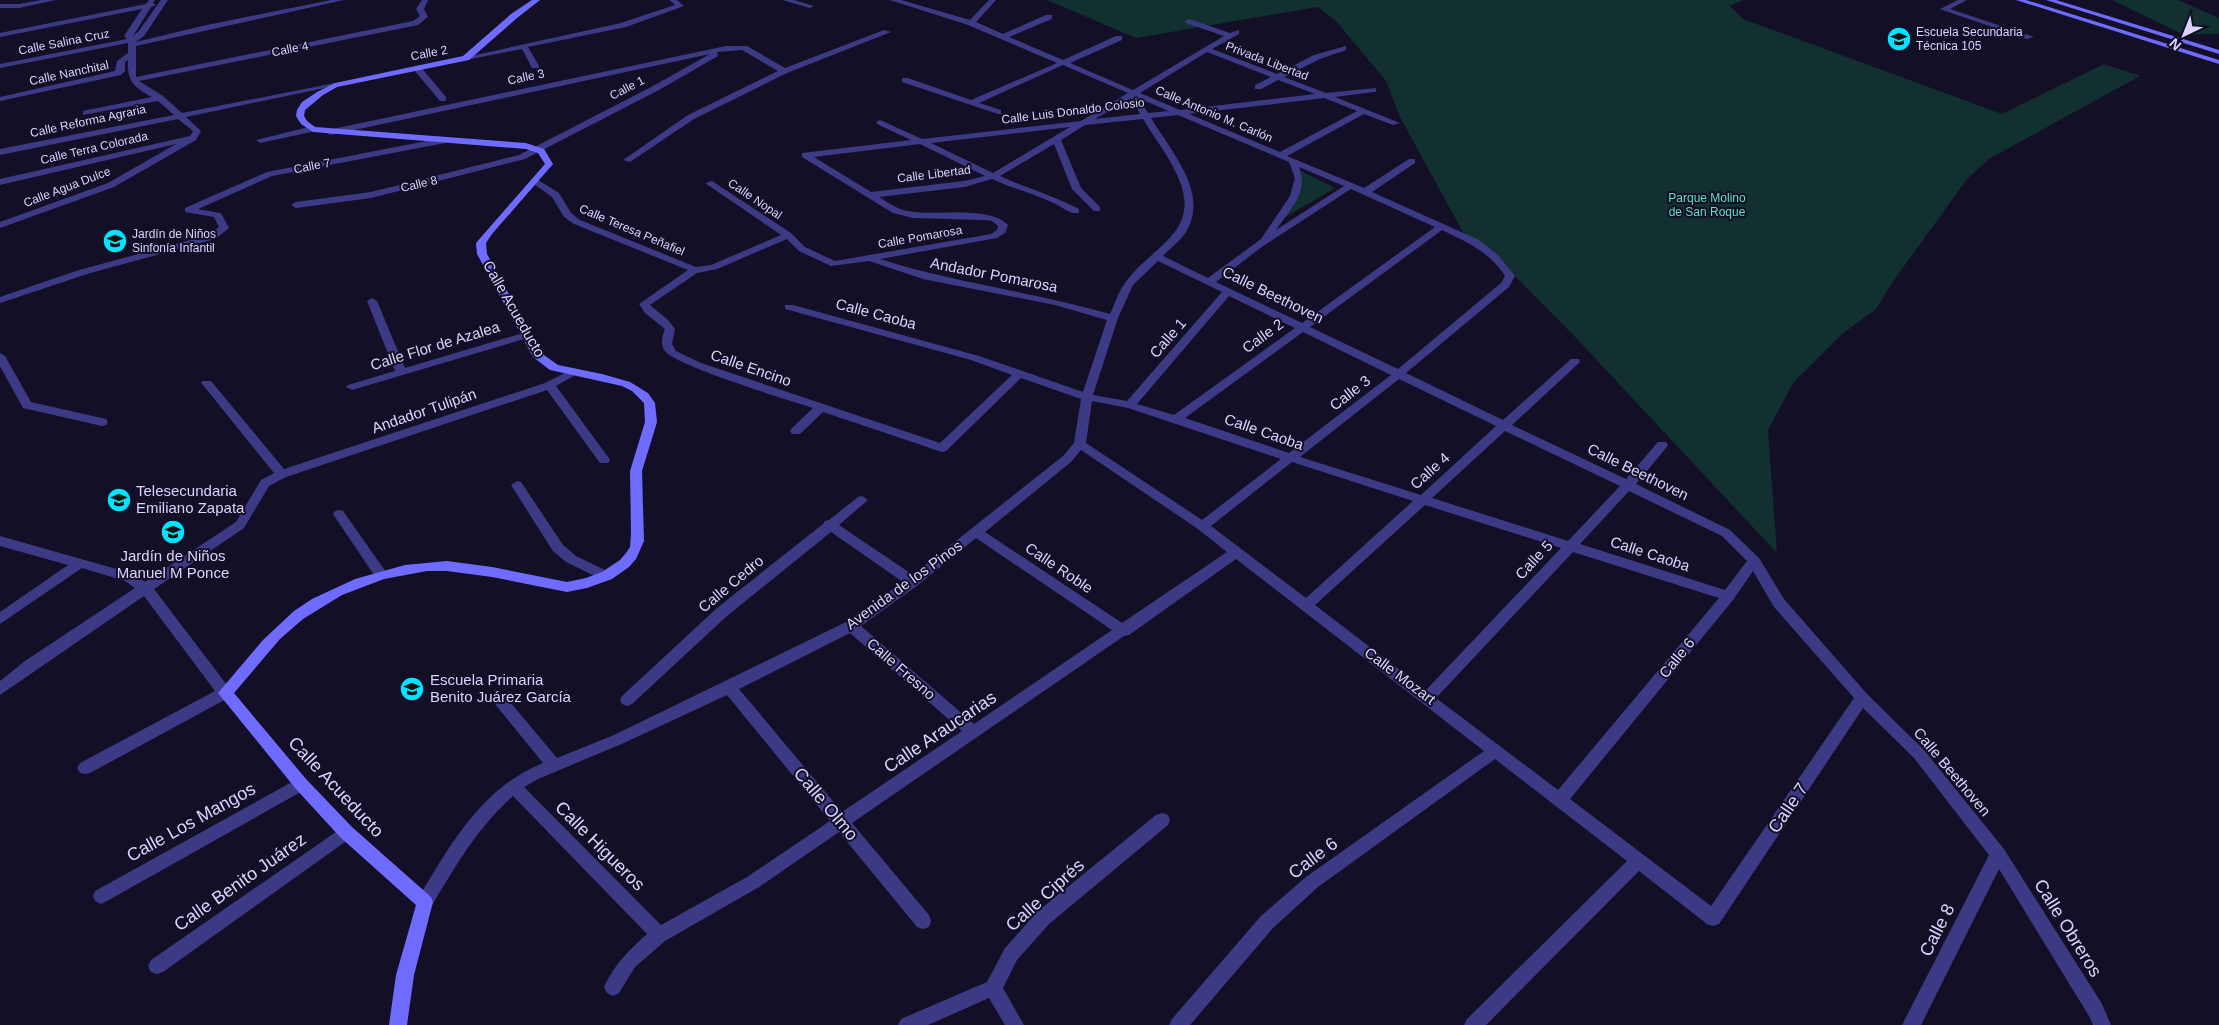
<svg xmlns="http://www.w3.org/2000/svg" width="2219" height="1025" font-family="Helvetica,sans-serif">
<style>
.green{fill:#12302f}
.lines{fill:none;stroke-linecap:round;stroke-linejoin:round}
.street{fill:#3d3a85;fill-rule:evenodd}
.secondary{fill:#6f6bff;fill-rule:evenodd}
.labels{text-anchor:middle;stroke-width:4;stroke-linejoin:round;paint-order:stroke}
.far-poi-label{font-size:12px;fill:#d9d4ff;stroke:#130f26;text-anchor:start}
.far-street-label{font-size:12px;fill:#d9d4ff;stroke:#130f26}
.far-park-label{font-size:12px;fill:#5fe0c0;stroke:#130f26}
.street-label{font-size:15px;fill:#d9d4ff;stroke:#130f26}
.poi-label{font-size:15px;fill:#d9d4ff;stroke:#130f26;text-anchor:start}
.near-street-label{font-size:18px;fill:#d9d4ff;stroke:#130f26}
</style>
<rect width="100%" height="100%" fill="#130f26"/>
<g class="green">
<polygon points="1047,0 1743,0 1730,6 1743,19 2002,114 2104,64 2140,76 1989,159 1967,179 1892,283 1876,309 1841,335 1793,383 1768,430 1777,553 1578,340 1508,269 1465,236 1400,117 1386,81 1336,21 1318,7 1136,38"/>
<polygon points="2112,0 2178,0 2219,18 2219,34 2184,35"/>
<polygon points="1295,168 1335,188 1272,225 1294,197"/>
</g>
<g class="lines">
<g class="street">
<polygon points="41,0 56,0 19,8 0,8 0,4 19,4"/>
<path d="M 149,0 L 155,0 L 153,3 L 156,5 L 151,7 L 133,36 L 138,32 L 161,0 L 168,0 L 144,36 L 136,42 L 202,26 L 331,0 L 344,0 L 136,46 L 136,77 L 413,21 L 420,16 L 416,9 L 422,0 L 428,0 L 424,9 L 428,17 L 418,25 L 139,81 L 163,96 L 182,113 L 335,83 L 339,85 L 186,117 L 201,131 L 196,140 L 114,187 L 0,228 L 0,222 L 108,183 L 176,144 L 0,185 L 0,179 L 190,136 L 193,131 L 178,119 L 0,155 L 0,149 L 174,115 L 158,101 L 83,115 L 83,111 L 152,97 C 134,87 127,82 128,60 L 125,62 L 125,71 L 121,75 L 0,101 L 0,97 L 115,71 L 117,61 L 128,53 L 128,43 L 0,68 L 0,64 L 127,39 L 124,36 L 142,9 L 0,37 L 0,33 L 146,4 Z"/>
<polygon points="670,0 677,0 684,6 626,27 528,47 539,66 538,68 532,68 522,49 466,60 462,58 621,23 675,5"/>
<polygon points="782,0 794,0 814,6 810,8"/>
<path d="M 890,0 L 901,0 L 970,20 L 989,0 L 996,0 L 976,22 L 1003,34 L 1046,15 L 1052,15 L 1052,19 L 1009,37 L 1063,60 L 1116,36 L 1122,36 L 1122,40 L 1070,63 L 1133,90 L 1224,36 L 1186,23 L 1185,21 L 1189,19 L 1230,33 L 1239,30 L 1239,34 L 1212,49 L 1277,74 L 1314,55 L 1346,46 L 1346,50 L 1320,59 L 1284,77 L 1326,93 L 1376,88 L 1376,92 L 1373,92 L 1335,97 L 1400,123 L 1393,125 L 1364,114 L 1287,156 L 1364,188 L 1409,159 L 1415,159 L 1415,163 L 1372,192 L 1479,240 L 1498,255 L 1515,276 L 1509,287 L 1406,373 L 1503,420 L 1571,359 L 1579,359 L 1580,361 L 1579,363 L 1512,425 L 1626,479 L 1658,442 L 1666,442 L 1668,445 L 1666,448 L 1636,484 L 1730,530 L 1759,558 L 1784,599 L 1867,694 L 1924,750 L 2004,849 L 2102,1004 L 2111,1025 L 2093,1025 L 2089,1016 L 1999,869 L 1921,1025 L 1902,1025 L 1989,855 L 1914,758 L 1863,708 L 1719,924 L 1713,926 L 1707,924 L 1639,871 L 1486,1025 L 1464,1025 L 1467,1019 L 1627,861 L 1495,759 L 1318,887 L 1273,928 L 1190,1025 L 1169,1025 L 1172,1019 L 1261,916 L 1306,877 L 1484,751 L 1236,559 L 1129,635 L 1124,636 L 852,823 L 929,915 L 931,921 L 929,927 L 923,929 L 917,927 L 839,832 L 759,887 L 665,941 L 635,967 L 619,993 L 613,996 L 607,993 L 604,987 C 614,965 629,950 647,934 L 513,796 C 477,828 455,867 431,907 L 425,910 L 419,907 L 417,902 L 419,897 C 451,843 483,787 543,763 L 495,704 L 493,700 L 495,696 L 500,694 L 505,696 L 557,758 L 614,735 L 846,622 L 903,582 L 831,532 L 727,616 L 632,704 L 627,706 L 622,704 L 620,700 L 622,696 L 717,608 L 823,524 L 825,521 L 829,520 L 858,497 L 862,496 L 868,500 L 839,525 L 913,575 L 1063,456 L 1074,443 L 1081,399 L 1021,378 L 946,451 L 942,452 L 823,412 L 800,434 L 792,434 L 790,431 L 792,428 L 813,408 C 788,400 676,366 665,351 C 660,344 662,337 665,329 L 645,313 L 639,304 L 688,270 L 574,224 L 564,217 L 552,197 L 531,182 L 538,180 L 559,193 L 571,213 L 580,220 L 696,267 L 711,265 L 781,235 L 705,183 L 712,181 L 791,233 L 805,247 L 835,261 L 991,234 L 997,230 L 998,226 L 992,221 L 984,220 L 913,218 L 893,213 L 802,157 L 802,153 L 911,140 L 877,124 L 876,122 L 880,120 L 922,139 L 1081,121 L 1128,93 L 1063,65 L 979,103 L 1001,110 L 1001,114 L 998,114 L 902,82 L 902,78 L 908,78 L 971,100 L 1057,63 L 968,25 ZM 1207,52 L 1271,77 L 1255,85 L 1255,89 L 1261,89 L 1278,80 L 1315,94 L 1180,110 L 1140,93 ZM 1131,98 L 1140,114 L 1095,119 ZM 1138,98 L 1169,111 L 1148,113 ZM 1324,98 L 1357,111 L 1280,152 L 1189,114 ZM 1178,115 L 1289,162 L 1295,178 L 1290,196 L 1261,239 L 1208,278 L 1163,256 C 1170,248 1182,240 1187,230 C 1209,192 1170,150 1151,118 ZM 1143,119 C 1155,139 1172,160 1180,182 C 1200,234 1149,248 1125,283 C 1118,292 1115,304 1110,314 C 1034,292 955,283 880,259 L 997,238 L 1005,233 L 1008,225 C 991,206 939,215 914,212 C 900,211 890,204 879,197 L 964,187 L 992,179 C 1011,188 1032,193 1051,202 C 1060,205 1070,215 1079,213 L 1079,209 C 1054,196 1026,188 1000,176 L 1054,144 L 1072,189 L 1094,211 L 1100,211 L 1100,207 L 1081,188 L 1061,140 L 1085,125 ZM 1070,127 L 993,173 L 931,143 ZM 920,144 L 985,176 L 964,181 L 871,192 L 814,157 ZM 1299,167 L 1344,186 L 1276,230 C 1290,209 1309,193 1299,167 ZM 1351,189 L 1435,227 L 1302,323 L 1216,282 L 1263,246 ZM 1442,230 C 1467,242 1490,252 1505,276 L 1501,283 L 1398,369 L 1310,327 ZM 787,239 L 799,251 L 831,266 L 869,261 L 923,279 L 1055,305 L 1107,320 L 1083,392 L 979,356 L 793,305 L 785,305 L 785,309 L 971,360 L 1012,375 L 940,443 L 701,363 L 676,351 L 672,344 L 675,329 L 668,320 L 650,305 L 697,273 L 717,269 ZM 1158,261 L 1222,292 L 1127,401 L 1093,395 L 1118,318 L 1133,285 ZM 1229,296 L 1295,328 L 1174,415 L 1137,404 ZM 1303,332 L 1391,375 L 1289,453 L 1185,418 ZM 1399,379 L 1496,426 L 1421,495 L 1300,457 ZM 1092,401 L 1128,408 L 1281,459 L 1202,520 L 1086,443 ZM 1505,431 L 1620,486 L 1568,541 L 1432,498 ZM 1081,450 L 1198,529 L 1227,552 L 1122,623 L 985,532 L 1071,462 ZM 1292,462 L 1413,501 L 1306,598 L 1211,526 ZM 1629,491 L 1722,536 L 1747,561 L 1725,590 L 1580,544 ZM 1425,505 L 1561,548 L 1426,690 L 1315,605 ZM 976,538 L 1112,630 L 974,724 L 861,626 L 918,585 ZM 1573,552 L 1719,598 L 1558,790 L 1436,698 ZM 1753,571 L 1774,607 L 1854,698 L 1711,906 L 1570,799 L 1733,600 ZM 850,633 L 962,731 L 842,812 L 739,689 ZM 727,695 L 830,821 L 747,877 L 661,925 L 524,787 L 538,779 L 624,743 Z"/>
<polygon points="1958,0 1967,0 1950,9 2034,37 2027,39 1940,9"/>
<polygon points="884,30 891,32 787,73 694,119 630,162 623,160 688,115 778,71 742,50 717,52 718,56 659,90 525,159 371,198 296,208 291,205 296,202 371,192 519,155 653,86 710,54 331,135 328,134 328,130 726,46 747,46 785,68"/>
<polygon points="414,66 420,66 446,97 446,101 440,101 414,70"/>
<polygon points="313,126 316,127 316,131 260,143 256,140"/>
<polygon points="442,138 446,141 445,143 272,176 198,209 220,213 222,215 229,228 215,239 87,274 0,303 0,297 79,270 209,235 219,227 214,217 185,212 185,208 267,172"/>
<polygon points="372,298 377,301 405,368 523,333 531,333 532,335 531,337 352,390 346,387 348,385 395,371 367,301"/>
<polygon points="0,353 5,356 31,402 106,419 108,422 106,425 102,426 23,408 0,366"/>
<polygon points="573,369 578,372 577,374 556,386 608,457 610,460 608,463 600,463 547,390 286,477 269,486 244,528 154,589 230,689 232,693 230,697 90,773 85,774 80,773 77,768 80,763 215,691 144,596 0,695 0,681 25,661 135,588 125,581 82,568 0,624 0,612 68,565 0,546 0,536 134,574 145,582 236,522 261,480 274,473 203,385 201,383 203,381 211,381 284,469 545,383"/>
<polygon points="517,481 521,482 563,545 576,556 611,573 613,576 611,579 601,579 566,562 553,551 511,485"/>
<polygon points="339,510 343,511 386,572 388,575 386,578 376,578 335,517 333,514 335,511"/>
<polygon points="301,777 306,779 309,784 306,789 107,901 101,904 95,901 93,896 95,891"/>
<polygon points="1162,813 1168,815 1170,820 1168,825 1049,924 1017,960 1003,988 1024,1025 1005,1025 989,998 928,1025 898,1025 901,1019 987,982 1005,948 1037,912 1156,815"/>
<polygon points="346,825 352,827 354,832 352,837 163,972 157,974 151,972 148,966 151,960"/>
</g>
<g class="secondary">
<polygon points="532,0 540,0 517,18 469,60 337,87 323,95 305,110 304,116 307,121 315,127 526,143 544,149 553,164 492,234 486,243 487,254 541,353 558,365 602,374 630,382 648,393 655,403 657,422 642,471 644,541 636,559 629,567 612,579 587,588 567,592 492,577 447,571 427,571 384,579 342,595 303,619 280,639 234,693 306,779 352,827 431,897 433,902 414,975 407,1025 389,1025 396,975 416,905 340,837 296,789 218,693 263,640 294,611 312,599 355,579 405,565 447,561 492,567 567,582 586,578 602,572 620,560 626,553 630,547 631,533 630,471 645,422 644,403 632,391 622,386 550,370 533,357 477,254 476,243 545,164 538,153 526,149 313,132 301,124 296,116 297,110 302,102 317,92 335,83 463,56 511,14"/>
<polygon points="2016,0 2026,0 2219,60 2219,64"/>
<polygon points="2046,0 2056,0 2219,50 2219,54"/>
</g>
</g>
<defs>
<g id="school-disc" transform="scale(1.25)"><circle r="9.5" fill="#00e5ff" stroke="#130f26"/><path d="M0-5L7-2L0 1L-7-2ZM-4 1L0 2.5L4 1V4Q0 6-4 4Z" fill="#111"/></g>
</defs>
<g fill-rule="evenodd">
<use href="#school-disc" x="1899" y="39"/>
<use href="#school-disc" x="115" y="241"/>
<use href="#school-disc" x="119" y="500"/>
<use href="#school-disc" x="173" y="532"/>
<use href="#school-disc" x="412" y="689"/>
</g>
<g class="labels">
<g class="far-poi-label">
<text x="1916" y="36">Escuela Secundaria<tspan x="1916" dy="14">Técnica 105</tspan></text>
<text x="132" y="238">Jardín de Niños<tspan x="132" dy="14">Sinfonía Infantil</tspan></text>
</g>
<g class="far-street-label">
<text transform="translate(64 42) rotate(-11)" y="4">Calle Salina Cruz</text>
<text transform="translate(290 49) rotate(-11)" y="4">Calle 4</text>
<text transform="translate(429 53) rotate(-11)" y="4">Calle 2</text>
<text transform="translate(1267 61) rotate(21)" y="4">Privada Libertad</text>
<text transform="translate(69 73) rotate(-12)" y="4">Calle Nanchital</text>
<text transform="translate(526 77) rotate(-12)" y="4">Calle 3</text>
<text transform="translate(627 88) rotate(-27)" y="4">Calle 1</text>
<text transform="translate(1073 111) rotate(-7)" y="4">Calle Luis Donaldo Colosio</text>
<text transform="translate(1214 114) rotate(23)" y="4">Calle Antonio M. Carlón</text>
<text transform="translate(88 121) rotate(-12)" y="4">Calle Reforma Agraria</text>
<text transform="translate(94 148) rotate(-13)" y="4">Calle Terra Colorada</text>
<text transform="translate(312 166) rotate(-11)" y="4">Calle 7</text>
<text transform="translate(934 174) rotate(-7)" y="4">Calle Libertad</text>
<text transform="translate(419 184) rotate(-13)" y="4">Calle 8</text>
<text transform="translate(67 187) rotate(-21)" y="4">Calle Agua Dulce</text>
<text transform="translate(755 199) rotate(34)" y="4">Calle Nopal</text>
<text transform="translate(632 230) rotate(23)" y="4">Calle Teresa Peñafiel</text>
<text transform="translate(920 237) rotate(-10)" y="4">Calle Pomarosa</text>
</g>
<g class="far-park-label">
<text x="1707" y="202">Parque Molino<tspan x="1707" dy="14">de San Roque</tspan></text>
</g>
<g class="street-label">
<text transform="translate(994 275) rotate(11)" y="5">Andador Pomarosa</text>
<text transform="translate(1273 295) rotate(26)" y="5">Calle Beethoven</text>
<text transform="translate(514 309) rotate(60)" y="5">Calle Acueducto</text>
<text transform="translate(876 314) rotate(15)" y="5">Calle Caoba</text>
<text transform="translate(1263 336) rotate(-36)" y="5">Calle 2</text>
<text transform="translate(1168 338) rotate(-49)" y="5">Calle 1</text>
<text transform="translate(435 346) rotate(-17)" y="5">Calle Flor de Azalea</text>
<text transform="translate(751 368) rotate(19)" y="5">Calle Encino</text>
<text transform="translate(1350 393) rotate(-38)" y="5">Calle 3</text>
<text transform="translate(424 411) rotate(-19)" y="5">Andador Tulipán</text>
<text transform="translate(1264 432) rotate(19)" y="5">Calle Caoba</text>
<text transform="translate(1430 471) rotate(-42)" y="5">Calle 4</text>
<text transform="translate(1638 472) rotate(26)" y="5">Calle Beethoven</text>
<text transform="translate(1650 554) rotate(18)" y="5">Calle Caoba</text>
<text transform="translate(1534 560) rotate(-47)" y="5">Calle 5</text>
<text transform="translate(1059 568) rotate(34)" y="5">Calle Roble</text>
<text transform="translate(731 584) rotate(-40)" y="5">Calle Cedro</text>
<text transform="translate(904 585) rotate(-36)" y="5">Avenida de los Pinos</text>
<text transform="translate(1677 658) rotate(-51)" y="5">Calle 6</text>
<text transform="translate(901 669) rotate(41)" y="5">Calle Fresno</text>
<text transform="translate(1400 676) rotate(37)" y="5">Calle Mozart</text>
<text transform="translate(1952 772) rotate(50)" y="5">Calle Beethoven</text>
</g>
<g class="poi-label">
<text x="136" y="496">Telesecundaria<tspan x="136" dy="17">Emiliano Zapata</tspan></text>
<text x="173" y="561" text-anchor="middle">Jardín de Niños<tspan x="173" dy="17">Manuel M Ponce</tspan></text>
<text x="430" y="685">Escuela Primaria<tspan x="430" dy="17">Benito Juárez García</tspan></text>
</g>
<g class="near-street-label">
<text transform="translate(940 732) rotate(-34)" y="6">Calle Araucarias</text>
<text transform="translate(336 787) rotate(47)" y="6">Calle Acueducto</text>
<text transform="translate(826 804) rotate(50)" y="6">Calle Olmo</text>
<text transform="translate(1788 808) rotate(-56)" y="6">Calle 7</text>
<text transform="translate(191 822) rotate(-29)" y="6">Calle Los Mangos</text>
<text transform="translate(600 846) rotate(45)" y="6">Calle Higueros</text>
<text transform="translate(1313 858) rotate(-37)" y="6">Calle 6</text>
<text transform="translate(240 882) rotate(-35)" y="6">Calle Benito Juárez</text>
<text transform="translate(1045 895) rotate(-42)" y="6">Calle Ciprés</text>
<text transform="translate(2068 928) rotate(58)" y="6">Calle Obreros</text>
<text transform="translate(1937 930) rotate(-63)" y="6">Calle 8</text>
</g>
</g>
<g transform="translate(2184 35) rotate(223)" stroke="#130f26" stroke-width="4" paint-order="stroke">
<path d="M0-4L9 19L0 12L-9 19Z" fill="#d9d4ff"/>
<text y="-8" font-size="14" font-weight="bold" text-anchor="middle" fill="#d9d4ff">N</text>
</g>
</svg>
